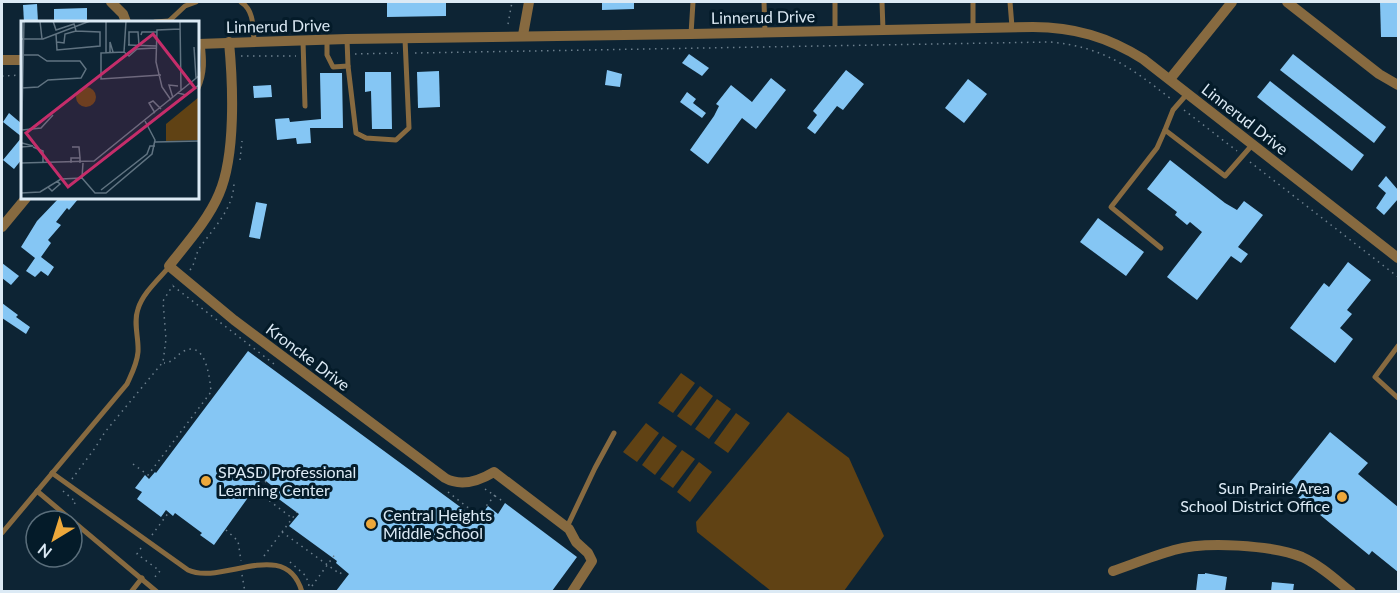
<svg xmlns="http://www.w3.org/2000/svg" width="1400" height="593" font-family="Lato,sans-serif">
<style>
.green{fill:#604214}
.building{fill:#85c6f4}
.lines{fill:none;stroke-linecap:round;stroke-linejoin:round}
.path{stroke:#6c7f8d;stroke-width:1.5;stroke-dasharray:1.5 4.5;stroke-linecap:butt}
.lane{stroke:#876a40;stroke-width:5}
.street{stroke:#876a40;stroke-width:10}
.poi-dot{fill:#eda83b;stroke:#041b29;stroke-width:2}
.labels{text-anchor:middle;stroke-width:6;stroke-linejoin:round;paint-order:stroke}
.street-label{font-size:16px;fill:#dceaf5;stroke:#041b29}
.poi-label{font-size:16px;fill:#dceaf5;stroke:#041b29;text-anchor:start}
.inset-road{fill:none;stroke:#607381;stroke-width:1.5}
.view{fill:#c52d6a;fill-opacity:0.15;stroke:#c52d6a;stroke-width:3}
.inset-edge{fill:none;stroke:#dceaf5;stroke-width:3}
</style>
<rect width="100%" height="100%" fill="#0d2434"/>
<g class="green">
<polygon points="681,373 695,383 673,413 658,403"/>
<polygon points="700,386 713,396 691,426 677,416"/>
<polygon points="717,399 731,409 709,439 695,429"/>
<polygon points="788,412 849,458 884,536 844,591 771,591 697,532 696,522"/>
<polygon points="736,413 750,423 728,453 714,443"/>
<polygon points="646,423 659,433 637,462 623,452"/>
<polygon points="663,436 677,446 655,475 642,465"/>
<polygon points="682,450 695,459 673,488 660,479"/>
<polygon points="699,462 712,472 690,502 677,492"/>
</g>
<g class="building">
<polygon points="387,2 446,2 446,16 387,17"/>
<polygon points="602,2 634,2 634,9 602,10"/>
<polygon points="1380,2 1398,2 1398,37 1381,37"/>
<polygon points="37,4 38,22 24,22 23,5"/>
<polygon points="87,8 87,22 54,22 54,9"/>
<polygon points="689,54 709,68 702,76 682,63"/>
<polygon points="1293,54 1386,127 1374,143 1280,70"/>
<polygon points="607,70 622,74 620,87 605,85"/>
<polygon points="846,70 864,84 843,110 837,106 815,134 807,128 817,115 813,111"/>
<polygon points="439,71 440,107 418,108 417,72"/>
<polygon points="365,72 391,72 392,129 372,129 371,91 365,92"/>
<polygon points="320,73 342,73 343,128 310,128 311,143 297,144 296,138 277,140 275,119 289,118 290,122 321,119"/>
<polygon points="771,78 786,90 756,129 742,118 708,164 690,150 714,116 719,106 716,104 731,85 752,102"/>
<polygon points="968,79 987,94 964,123 945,108"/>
<polygon points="1270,81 1364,155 1352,171 1257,97"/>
<polygon points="271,85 272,97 254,98 253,86"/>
<polygon points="687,92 696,99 693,103 706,113 702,118 680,102"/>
<polygon points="9,113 22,124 22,159 14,169 3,160 22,137 3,122"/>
<polygon points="1170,160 1225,203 1237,210 1244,201 1263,215 1238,247 1248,254 1241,263 1231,256 1197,300 1167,277 1202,232 1190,222 1187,225 1175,215 1177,212 1147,189"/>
<polygon points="1386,176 1398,190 1398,199 1384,215 1376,208 1386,193 1378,186"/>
<polygon points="59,198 79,198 69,210 67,208 56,222 61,225 48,240 51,243 41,257 54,267 48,276 41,271 35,277 26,271 35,258 21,247 37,221"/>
<polygon points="256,202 267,204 260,239 249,237"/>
<polygon points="1098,218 1144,252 1126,276 1080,242"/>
<polygon points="1348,262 1371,280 1347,310 1352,314 1340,328 1353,339 1335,363 1290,328 1324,283 1329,287"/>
<polygon points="2,263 19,276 11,285 2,278"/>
<polygon points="2,303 18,315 16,317 30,327 26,334 2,318"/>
<polygon points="248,351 478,520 488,506 498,514 505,503 577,557 552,591 336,591 349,574 336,563 337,561 289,526 299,514 272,494 276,489 262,478 214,545 200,535 202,533 175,513 173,516 166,510 161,517 137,499 142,492 135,488 145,475 149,479 155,472 156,473"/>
<polygon points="1330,432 1368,463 1358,474 1398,507 1398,572 1372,551 1369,555 1286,487"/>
<polygon points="1205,573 1227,577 1225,591 1196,591 1198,574 1205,574"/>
<polygon points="1272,582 1294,584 1293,591 1271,591"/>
</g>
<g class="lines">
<g class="path">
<polyline points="508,24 512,2"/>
<path d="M 415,53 L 1050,42 C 1104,47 1130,67 1171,99"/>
<polyline points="355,54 398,53"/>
<polyline points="241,56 296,56"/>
<polyline points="2,76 22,75"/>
<polyline points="1184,110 1237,151"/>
<polyline points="240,160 242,141"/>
<polyline points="1250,162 1398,277"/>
<path d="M 190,270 C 195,264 195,256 199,249 C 213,228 234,209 234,182"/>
<polyline points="173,286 274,364"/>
<path d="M 133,464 L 148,475 L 211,392 C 210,379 206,340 184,351 C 176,355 173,363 164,363"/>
<polyline points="72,479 95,448 105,432 163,362 166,339 163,301 173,285"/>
<polyline points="266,481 262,487 262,493 267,499 292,518"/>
<polyline points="485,489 504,502"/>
<polyline points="63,491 76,502 74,504"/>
<polyline points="448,492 480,517"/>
<polyline points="479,515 495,495"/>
<polyline points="226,530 238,541 241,561"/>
<polyline points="282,532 340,574 344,569"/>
<polyline points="152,535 169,512"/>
<polyline points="141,548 137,554 160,571 154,578"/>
<polyline points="264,556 297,512"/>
<polyline points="290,562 306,576 311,592"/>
<polyline points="242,575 245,592"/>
<polyline points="312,586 336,553"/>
</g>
<g class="lane">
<path d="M 241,2 C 254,10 253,27 254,41"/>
<polyline points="764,2 765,32"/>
<polyline points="835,2 835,31"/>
<polyline points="882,2 883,30"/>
<polyline points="973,2 973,29"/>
<polyline points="1010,2 1012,27"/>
<polyline points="155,22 169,21"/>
<polyline points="168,22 185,6 196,2"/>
<polyline points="691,34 693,2"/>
<polyline points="347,39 348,66 356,133 366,138 396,140 409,128 405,39"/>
<polyline points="303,41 305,106"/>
<polyline points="327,41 327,55 333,67 348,66"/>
<path d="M 198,88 C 205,73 204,59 202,43"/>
<polyline points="1187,94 1173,110 1165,130 1225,176 1253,144"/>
<polyline points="1161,248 1111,207 1157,148 1165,130"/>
<polyline points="1398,346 1375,377 1398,398"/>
<path d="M 52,473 L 188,570 C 222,586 286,536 302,592"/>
<polyline points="37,491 157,592"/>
<polyline points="567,527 595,468 614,433"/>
<path d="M 2,533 L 127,384 C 132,373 137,364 138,352 C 139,338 133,323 138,309 C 143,293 158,280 169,267"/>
<polyline points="131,592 142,578"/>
</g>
<g class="street">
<polyline points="111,2 123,14 126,22"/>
<polyline points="1287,2 1379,74 1398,85"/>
<polyline points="523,35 529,2"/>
<path d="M 229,42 C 233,84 236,155 219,194 C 208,220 187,243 169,266 L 234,320 L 445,478 C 461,487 479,481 494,472 L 569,529 L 576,542 L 588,553 L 592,561 L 572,592"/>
<path d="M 198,44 L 347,39 L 691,34 L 1033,27 C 1074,27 1108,37 1143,59 L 1398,258"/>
<polyline points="2,60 22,60"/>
<polyline points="1170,79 1232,2"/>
<polyline points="2,227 26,198"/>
<path d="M 1113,571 C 1133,564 1153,556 1174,550 C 1205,541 1272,545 1302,557 C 1320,565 1336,580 1351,592"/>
</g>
</g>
<g class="poi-dot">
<circle cx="206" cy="481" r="6"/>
<circle cx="1342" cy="497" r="6"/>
<circle cx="371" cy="524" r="6"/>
</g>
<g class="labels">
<g class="street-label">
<text transform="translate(763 17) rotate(-1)" y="6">Linnerud Drive</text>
<text transform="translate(278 26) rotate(-1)" y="6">Linnerud Drive</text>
<text transform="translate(1245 119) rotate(38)" y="6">Linnerud Drive</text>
<text transform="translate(308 357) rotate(37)" y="6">Kroncke Drive</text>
</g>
<g class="poi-label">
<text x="218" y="478">SPASD Professional<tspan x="218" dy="18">Learning Center</tspan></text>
<text x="1330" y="494" text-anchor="end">Sun Prairie Area<tspan x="1330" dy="18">School District Office</tspan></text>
<text x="383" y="521">Central Heights<tspan x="383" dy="18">Middle School</tspan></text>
</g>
</g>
<g transform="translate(21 21)">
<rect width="178" height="178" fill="#0d2434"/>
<path d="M55 76a10 10 0 1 1 20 0a10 10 0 1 1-20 0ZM 178,76 L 178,119 L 145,120 L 145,103 Z" fill="#604214"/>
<path class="inset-road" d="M 19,0 L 21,18M 32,0 L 35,9 L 53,3 L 54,6M 105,0 L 103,31 L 80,32 L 80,58 L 140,54M 159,0 L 160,69M 35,13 L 36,29 L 79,25 L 79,11 L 55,10 L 54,6M 120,14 L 121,11 L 136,11M 1,18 L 22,18 L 69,0M 36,21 L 43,22 L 44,13 L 55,10M 107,24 L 136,25M 108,24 L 108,11 L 117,11 L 118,24M 173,26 L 175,57M 103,31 L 108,35 L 116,28 L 135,27M 85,32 L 85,0M 89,32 L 89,21 L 92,31M 1,67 L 17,66 L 27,59 L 60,57 L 65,48 L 59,40 L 26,40 L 17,34 L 2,34M 157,72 L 165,74 L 179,63M 152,77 L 148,64 L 157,65M 150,79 L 141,66 L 135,41 L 136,9 L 159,8M 134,92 L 128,82 L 132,80 L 140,88M 1,109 L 20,107 L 32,94M 134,121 L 179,120M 0,126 L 12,125 L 1,122M 12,126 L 22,130 L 22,142M 51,126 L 58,126 L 59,137M 0,141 L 3,0M 0,142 L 73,140 L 179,54M 50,142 L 50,137 L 59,137 L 59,142M 62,142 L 61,157 L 74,172 L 85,172 L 131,133 L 134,119 L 124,100M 27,166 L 31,170 L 39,163 L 36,160M 80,169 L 126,133 L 129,125 L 134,125M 0,172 L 19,171 L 40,158 L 61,157"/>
<path class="view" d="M 132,13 L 174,67 L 47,166 L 5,112 Z"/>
<rect width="178" height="178" class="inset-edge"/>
</g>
<rect width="1400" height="593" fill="none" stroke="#dceaf5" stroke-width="6"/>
<g transform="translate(54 539) rotate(218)"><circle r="28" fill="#041b29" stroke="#5a6e7b" stroke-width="1.5"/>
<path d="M0-4.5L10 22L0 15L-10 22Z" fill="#eda83b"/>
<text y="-9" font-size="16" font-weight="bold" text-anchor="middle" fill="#dceaf5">N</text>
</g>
</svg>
